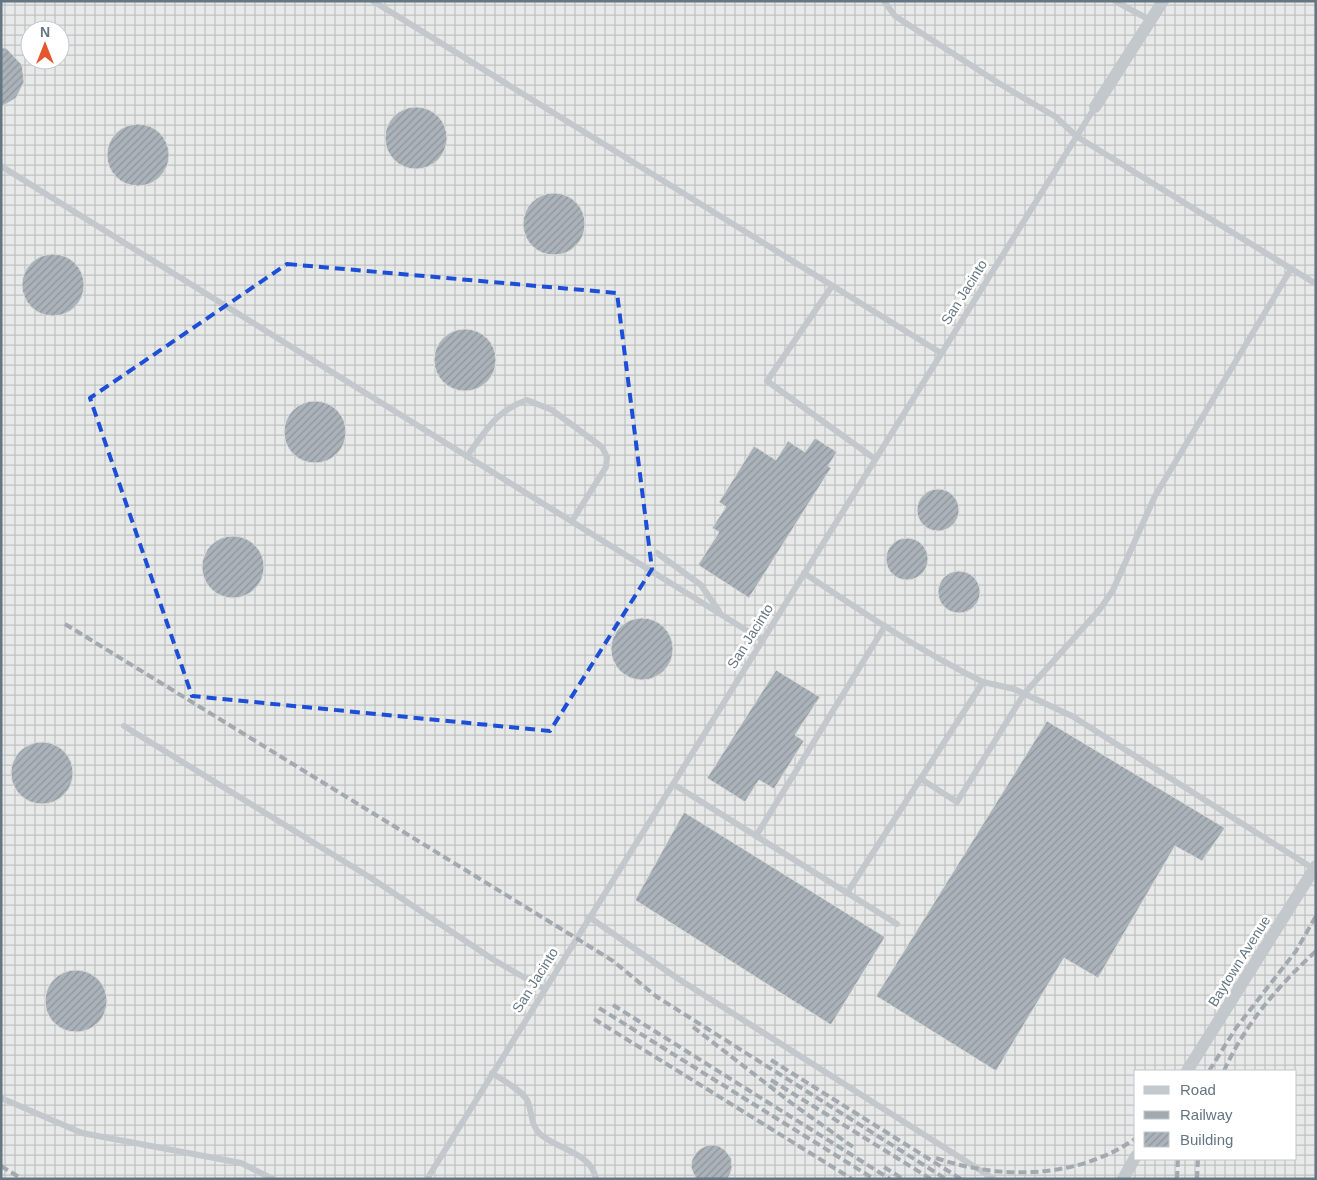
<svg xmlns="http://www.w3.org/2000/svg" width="1317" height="1180" font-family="Helvetica,sans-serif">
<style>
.industrial{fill:url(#industrial-grid);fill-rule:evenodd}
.building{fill:url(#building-hatch);stroke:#dcdcda}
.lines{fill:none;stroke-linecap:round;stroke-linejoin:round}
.service{stroke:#c3c8cc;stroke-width:6}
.minor{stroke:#c3c8cc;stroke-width:12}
.rail{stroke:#a2aab0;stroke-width:4;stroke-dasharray:8 4;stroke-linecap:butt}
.marked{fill:none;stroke:#1d4ed8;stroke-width:4;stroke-dasharray:10 6;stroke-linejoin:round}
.labels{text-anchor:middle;stroke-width:5;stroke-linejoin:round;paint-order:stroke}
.street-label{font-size:14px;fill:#657683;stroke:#fff}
</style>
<defs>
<pattern id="industrial-grid" width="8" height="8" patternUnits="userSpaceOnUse" patternTransform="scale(1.25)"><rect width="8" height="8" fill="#e8e9e9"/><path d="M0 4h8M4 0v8" fill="none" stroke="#c0c1c2"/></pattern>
<pattern id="building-hatch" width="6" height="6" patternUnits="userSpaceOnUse" patternTransform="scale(1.25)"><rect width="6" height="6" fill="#aab3b9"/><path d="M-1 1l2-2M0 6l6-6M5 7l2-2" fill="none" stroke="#8e969c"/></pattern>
</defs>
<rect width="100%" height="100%" fill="#fafaf8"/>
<path class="industrial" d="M 1,1 L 1316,1 L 1316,1179 L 1,1179 ZM 30,30 L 60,30 L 60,60 L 30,60 ZM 1136,1071 L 1296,1071 L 1296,1159 L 1136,1159 Z"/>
<g class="building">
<polygon points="1,48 6,48 22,65 24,82 16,98 1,107"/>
<circle cx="416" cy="138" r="31"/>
<circle cx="138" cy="155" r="31"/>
<circle cx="554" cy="224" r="31"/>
<circle cx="53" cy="285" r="31"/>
<circle cx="465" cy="360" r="31"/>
<circle cx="315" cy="432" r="31"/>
<polygon points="815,438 837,452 828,466 831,468 749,598 698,565 719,532 712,528 726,507 719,502 754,446 776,460 788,441 805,452"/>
<circle cx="938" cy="510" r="21"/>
<circle cx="233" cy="567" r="31"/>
<circle cx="907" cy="559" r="21"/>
<circle cx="959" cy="592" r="21"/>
<circle cx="642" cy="649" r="31"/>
<polygon points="776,670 820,697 795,735 804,741 774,789 759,780 745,802 707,778"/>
<polygon points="1047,721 1225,828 1202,861 1175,846 1098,978 1064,958 996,1071 876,996"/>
<circle cx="42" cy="773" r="31"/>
<polygon points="684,812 885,937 831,1025 635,900"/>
<circle cx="76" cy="1001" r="31"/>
<polygon points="708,1145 717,1145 725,1150 731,1158 732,1167 730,1175 727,1179 697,1179 694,1175 691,1167 692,1160 695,1154 700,1149"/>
</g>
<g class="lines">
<g class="service">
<polyline points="373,1 941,353"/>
<polyline points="884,1 895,16 1000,84 1056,117 1076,136 1316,284"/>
<polyline points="1115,1 1150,20"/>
<polyline points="1,166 762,640"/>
<polyline points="832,286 767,381 875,459"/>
<path d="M 467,456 C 486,431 495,411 527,400 L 552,410 L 602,447 L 607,457 L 606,467 L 572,521"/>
<polyline points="657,553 701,585 719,611"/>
<path d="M 804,573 C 862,612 920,651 983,682 L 847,893"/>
<polyline points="983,682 1014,689 1072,716 1314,869"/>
<polyline points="124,726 371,878 494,960 544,989"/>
<polyline points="921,779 957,802 1024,694 1100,609 1113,590 1155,496 1291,269"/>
<polyline points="673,784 897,924"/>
<polyline points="756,836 885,626"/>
<polyline points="589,917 677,978 994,1179"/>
<path d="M 492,1073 C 502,1080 524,1091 528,1102 C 532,1113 531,1126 540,1134 C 558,1150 591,1152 596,1179"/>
<polyline points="1,1098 82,1133 241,1163 273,1179"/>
<polyline points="427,1179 1095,107"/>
</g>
<g class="minor">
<polyline points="1095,107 1163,1"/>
<polyline points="1187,1071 1316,866"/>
<polyline points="1123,1179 1136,1156"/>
</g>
<g class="rail">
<polyline points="65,624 576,938 613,961 657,997 946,1179"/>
<polyline points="613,1005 890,1179"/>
<polyline points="599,1008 874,1179"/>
<polyline points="594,1019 852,1179"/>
<polyline points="693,1027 794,1105 853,1147"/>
<polyline points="771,1060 961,1179"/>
<polyline points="1209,1071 1236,1028 1296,951 1316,916"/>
<path d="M 1224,1071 C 1245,1024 1278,986 1316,951"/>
<polyline points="771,1080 931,1179"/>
<path d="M 936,1158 C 1000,1180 1079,1179 1136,1138"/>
<polyline points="1,1166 22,1179"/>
<polyline points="884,1167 903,1179"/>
<polyline points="1177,1179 1178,1159"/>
<polyline points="1197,1179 1198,1159"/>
</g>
</g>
<path class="marked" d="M 287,264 L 617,293 L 652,569 L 550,731 L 192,696 L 90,398 Z"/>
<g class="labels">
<g class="street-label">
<text transform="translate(964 292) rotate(-58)" y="5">San Jacinto</text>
<text transform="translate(750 636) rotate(-58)" y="5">San Jacinto</text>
<text transform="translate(1239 961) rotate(-58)" y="5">Baytown Avenue</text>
<text transform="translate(535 980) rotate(-58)" y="5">San Jacinto</text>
</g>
</g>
<rect width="1317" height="1180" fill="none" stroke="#657683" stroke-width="5"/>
<rect x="1134" y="1070" width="162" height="90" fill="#ffffff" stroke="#c1c8cd"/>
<rect x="1144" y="1086" width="25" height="8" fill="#c3c8cc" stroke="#c1c8cd"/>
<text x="1180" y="1095" font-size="15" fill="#657683">Road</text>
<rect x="1144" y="1111" width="25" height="8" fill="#a2aab0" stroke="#c1c8cd"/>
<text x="1180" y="1120" font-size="15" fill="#657683">Railway</text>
<rect x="1144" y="1132" width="25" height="15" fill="url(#building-hatch)" stroke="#c1c8cd"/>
<text x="1180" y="1145" font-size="15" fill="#657683">Building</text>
<g transform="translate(45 45)"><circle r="24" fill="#ffffff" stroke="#c1c8cd"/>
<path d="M0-4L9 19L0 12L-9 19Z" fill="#e4572e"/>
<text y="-8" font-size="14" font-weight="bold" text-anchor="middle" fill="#657683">N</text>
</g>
</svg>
